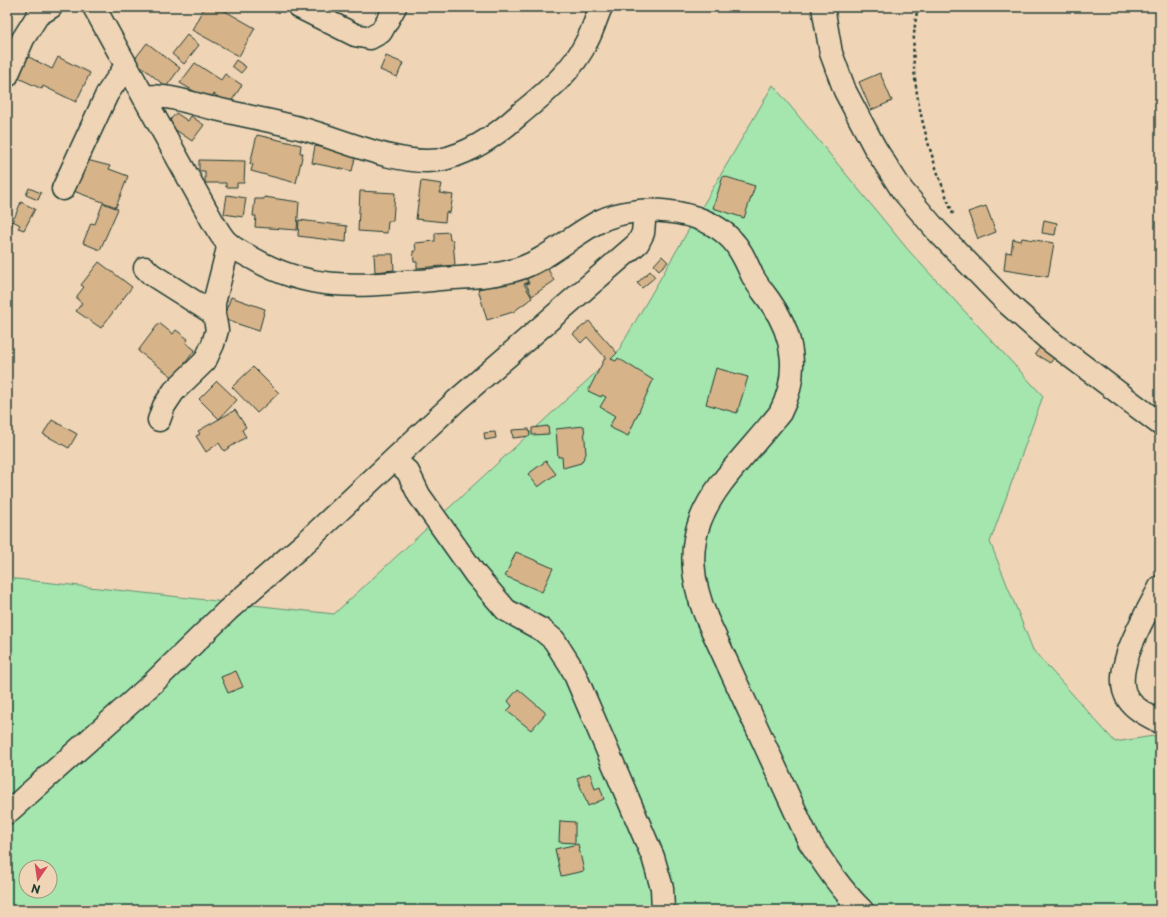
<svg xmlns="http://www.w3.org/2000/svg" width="1167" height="917" font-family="'Playpen Sans',sans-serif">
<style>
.green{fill:#a5e6af;stroke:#629272;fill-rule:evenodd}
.building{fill:#d7b389;stroke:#1f3d34}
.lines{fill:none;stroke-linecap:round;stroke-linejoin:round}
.minor-casing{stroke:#1f3d34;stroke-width:25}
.path{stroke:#1f3d34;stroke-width:2.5;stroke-dasharray:3 3;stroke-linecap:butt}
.minor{stroke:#efd4b6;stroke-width:22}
</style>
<rect width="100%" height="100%" fill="#efd4b6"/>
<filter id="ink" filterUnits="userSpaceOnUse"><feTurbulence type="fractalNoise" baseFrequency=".025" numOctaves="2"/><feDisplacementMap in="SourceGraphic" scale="8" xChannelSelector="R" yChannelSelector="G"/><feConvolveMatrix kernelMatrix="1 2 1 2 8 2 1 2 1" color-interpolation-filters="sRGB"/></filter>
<g filter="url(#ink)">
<path class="green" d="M 773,85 L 909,251 L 1043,396 L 990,542 L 1033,650 L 1115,742 L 1160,735 L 1160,910 L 7,910 L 7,578 L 334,614 L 617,353 ZM 26,867 L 50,867 L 50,891 L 26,891 Z"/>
<g class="building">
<polygon points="204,7 218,7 255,28 239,56 192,30"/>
<polygon points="187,35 199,45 184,64 172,54"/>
<polygon points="147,43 180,68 166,87 134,60"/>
<polygon points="27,56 52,69 58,57 90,73 76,102 43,86 42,89 16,77"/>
<polygon points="386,56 403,63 397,77 380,70"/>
<polygon points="236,60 246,67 241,73 232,66"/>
<polygon points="195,63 221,80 225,74 242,85 229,105 214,94 209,100 180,83"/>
<polygon points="880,73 892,101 871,110 859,82"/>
<polygon points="176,113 188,121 191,116 204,125 192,141 167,124"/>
<polygon points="257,135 301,145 300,153 303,153 296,183 251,171 253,164 250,164"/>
<polygon points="315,146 356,154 352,171 312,163"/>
<polygon points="83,159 110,166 109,169 128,176 116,207 71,190"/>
<polygon points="199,160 245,161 244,183 237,183 237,187 226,187 226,183 205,183 205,171 199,171"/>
<polygon points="723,176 755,186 744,218 713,208"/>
<polygon points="421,181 442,184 440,193 453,195 450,213 446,212 445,222 416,219"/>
<polygon points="29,188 41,193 38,200 26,195"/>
<polygon points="360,191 395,193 393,221 388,221 387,233 358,231"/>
<polygon points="227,195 246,198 243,217 224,214"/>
<polygon points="264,197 299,202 297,230 255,227 256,216 253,216 255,199 264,199"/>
<polygon points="21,202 35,209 24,230 18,228 20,225 13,221"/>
<polygon points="103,203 118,209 100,250 83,243 91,223 95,224"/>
<polygon points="986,206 996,232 978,239 968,212"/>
<polygon points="7,220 13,222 7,237"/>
<polygon points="299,220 347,226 346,242 298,236"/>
<polygon points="1044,220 1057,223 1055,235 1042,233"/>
<polygon points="449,232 450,240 453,240 455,265 417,268 417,262 414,262 413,251 416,251 415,243 435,241 435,233"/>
<polygon points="1022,238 1054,243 1048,277 1004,270 1006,252 1011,253 1013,239 1021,241"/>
<polygon points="374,254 393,254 394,270 375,272"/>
<polygon points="662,256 668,262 659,270 654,265"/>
<polygon points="99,262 132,287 101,328 76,311 82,303 77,299 77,296 84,287 81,285"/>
<polygon points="547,267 554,281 532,296 526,284 529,283 526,278"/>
<polygon points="650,271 655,277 642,288 637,283"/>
<polygon points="526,278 528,282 524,284 532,298 513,312 487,320 478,289"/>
<polygon points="231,297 265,309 259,331 223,319"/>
<polygon points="589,321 617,353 611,359 616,361 618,358 653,380 628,436 609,427 615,416 600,407 606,397 602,395 601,397 588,391 606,356 605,357 587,337 581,343 573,334"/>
<polygon points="159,323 173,334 176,330 188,339 186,343 195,350 174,378 138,351"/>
<polygon points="1044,342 1058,353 1050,363 1035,354"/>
<polygon points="253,367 279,393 257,413 232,387"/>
<polygon points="716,368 748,377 737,413 706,404"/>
<polygon points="217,381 237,400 219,419 199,399"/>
<polygon points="235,410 246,427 242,430 246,437 224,451 219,443 206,452 196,436 200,434 198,431"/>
<polygon points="52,420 77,434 69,448 43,434"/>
<polygon points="548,426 549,434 532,435 532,428"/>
<polygon points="584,426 586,454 581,463 563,468 562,457 558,457 556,429"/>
<polygon points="529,429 530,436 513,438 512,430"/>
<polygon points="495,432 496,438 485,440 484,433"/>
<polygon points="546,461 556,474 538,487 528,474"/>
<polygon points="516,552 553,568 542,592 505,576"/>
<polygon points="236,671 243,687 228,693 221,677"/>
<polygon points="518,689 546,713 531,730 507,711 512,706 508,701"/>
<polygon points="590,773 595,789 600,787 604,799 588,806 577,778"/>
<polygon points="560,821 575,822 575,843 559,842"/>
<polygon points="578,844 584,871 561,876 555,849"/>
</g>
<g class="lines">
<g class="minor-casing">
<g id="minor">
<path d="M 94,7 L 214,224 C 218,230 223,240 230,245 C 236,250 245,254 252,258 C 313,294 366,285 432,280 C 458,277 486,278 511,271 C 545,263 570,236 600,221 C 637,203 702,208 731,239 C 741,249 746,262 752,275 C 757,285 765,294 771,303 C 795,337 799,376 780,413 C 724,483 666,521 707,619 L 809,841 C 825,865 841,890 862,910"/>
<polyline points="299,7 355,35 370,38 381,32 395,7"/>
<polyline points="823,7 831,53 845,91 875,148 902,190 937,231 1007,303 1049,340 1160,424"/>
<polyline points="7,76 23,39 38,15 51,7"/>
<path d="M 144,97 C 165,93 192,104 212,108 C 244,116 276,121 307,130 C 345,141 400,166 439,160 C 470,154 497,135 520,114 C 545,93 573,71 587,41 C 593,30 596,18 601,7"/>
<polyline points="63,189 107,94 126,66"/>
<polyline points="145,268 151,274 214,314"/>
<polyline points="159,420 164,406 174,391 205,361 213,344 217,330 214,314 214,303 229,244"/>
<polyline points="395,460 408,472 419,495 475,574 506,610 542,630 554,640 573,670 653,857 662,888 663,910"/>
<path d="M 1160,587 C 1147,613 1109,672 1128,699 C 1135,710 1149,716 1160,722"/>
<polyline points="7,813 153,683 228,610 306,542 457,400 638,243 643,233 645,211"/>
</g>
</g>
<path class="path" d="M 918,7 C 903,76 928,150 953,214"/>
<use href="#minor" class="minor"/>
</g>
</g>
<rect width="1167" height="917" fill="none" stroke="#efd4b6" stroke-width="24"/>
<rect x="12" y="12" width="1143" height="893" fill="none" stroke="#1f3d34" stroke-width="1.5" filter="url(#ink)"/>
<g transform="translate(38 879) rotate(193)"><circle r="19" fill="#efd4b6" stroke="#9c9882"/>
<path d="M0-3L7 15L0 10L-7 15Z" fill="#d1495b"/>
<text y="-6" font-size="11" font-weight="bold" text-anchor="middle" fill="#1f3d34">N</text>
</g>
</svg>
